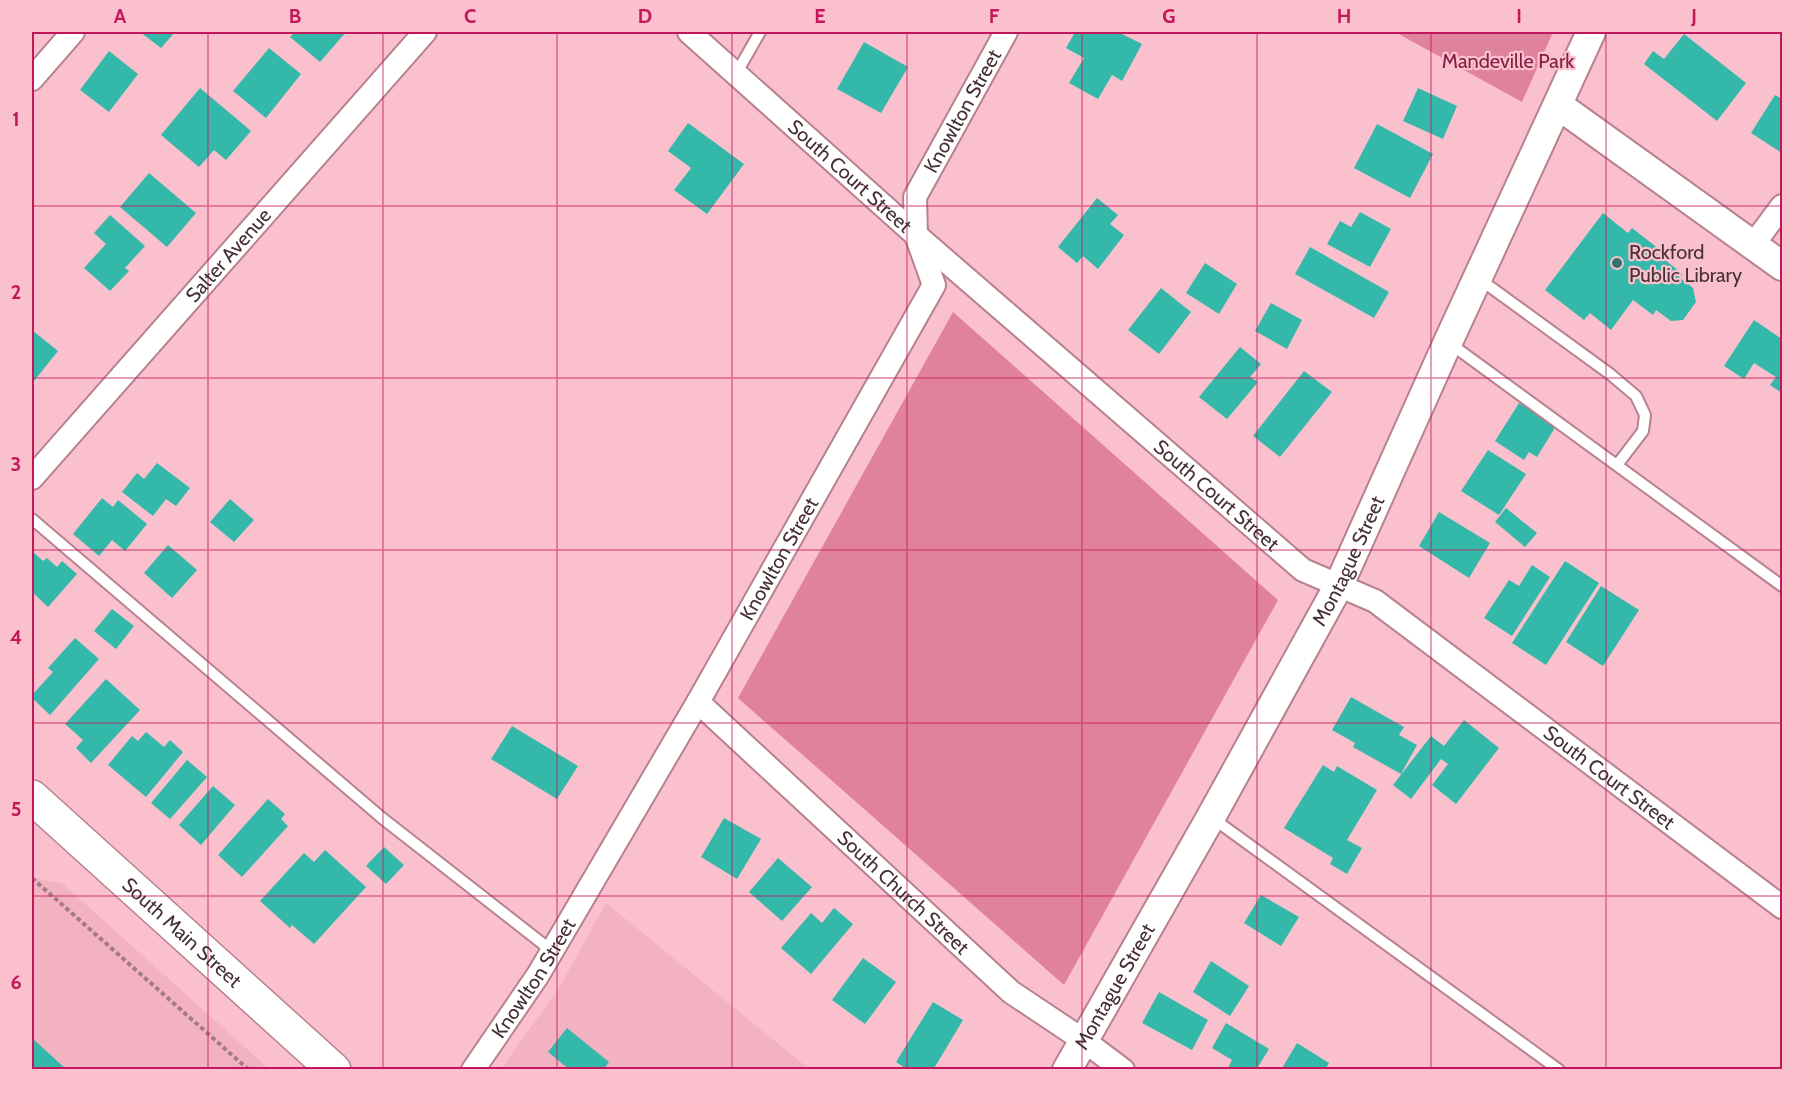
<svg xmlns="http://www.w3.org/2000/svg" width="1814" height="1101" font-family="Cabin,sans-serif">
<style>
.built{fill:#f3b2c1}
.green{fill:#e1829c}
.building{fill:#34b8a9}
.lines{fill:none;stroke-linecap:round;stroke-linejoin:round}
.service-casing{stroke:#b7818e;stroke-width:14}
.minor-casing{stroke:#b7818e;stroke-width:26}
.tertiary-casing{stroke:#b7818e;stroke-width:32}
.primary-casing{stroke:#b7818e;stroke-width:36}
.path{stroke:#a47b85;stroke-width:4;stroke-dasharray:4.5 3;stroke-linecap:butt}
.service{stroke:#fff;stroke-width:10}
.minor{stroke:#fff;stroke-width:22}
.tertiary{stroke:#fff;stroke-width:28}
.primary{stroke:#fff;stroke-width:33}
.grid{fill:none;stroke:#c2185b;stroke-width:1.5;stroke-opacity:0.55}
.poi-dot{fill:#30766c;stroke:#fac0cd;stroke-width:2}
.labels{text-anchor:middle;stroke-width:4.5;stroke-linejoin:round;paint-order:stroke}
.park-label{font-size:20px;fill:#831f44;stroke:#fac0cd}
.street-label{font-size:20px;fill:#462f35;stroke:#fac0cd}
.poi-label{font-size:20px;fill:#462f35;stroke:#fac0cd;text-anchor:start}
.neatline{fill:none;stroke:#c2185b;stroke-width:2}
.grid-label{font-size:20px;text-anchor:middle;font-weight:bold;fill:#c2185b}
</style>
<rect width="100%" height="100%" fill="#fac0cd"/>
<g class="built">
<polygon points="32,877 63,884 269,1069 32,1070"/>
<polygon points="606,903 809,1069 500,1070 558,990"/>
</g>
<g class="green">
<polygon points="1395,32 1553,32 1522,102"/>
<polygon points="953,312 1278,600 1064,985 738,698"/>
</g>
<g class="building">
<polygon points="140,32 175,32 161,48"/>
<polygon points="295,32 346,32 320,62 290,37"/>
<polygon points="1075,32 1118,32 1142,44 1122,81 1112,75 1098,99 1069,83 1084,58 1066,48"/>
<polygon points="1684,34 1746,83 1717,121 1644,64 1653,51 1664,59"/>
<polygon points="864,42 908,67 881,113 837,89"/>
<polygon points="269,48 301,74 266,118 233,91"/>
<polygon points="109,51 138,74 109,112 80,90"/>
<polygon points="200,88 251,131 226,160 214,150 199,167 161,135"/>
<polygon points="1418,88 1457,106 1443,139 1403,121"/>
<polygon points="1775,95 1782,99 1782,153 1751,133"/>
<polygon points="688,123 744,164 707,214 674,190 691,168 668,151"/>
<polygon points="1377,124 1433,154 1410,198 1354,168"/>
<polygon points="149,173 196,213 167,247 120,207"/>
<polygon points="1097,198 1118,215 1110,224 1124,235 1098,269 1083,256 1077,263 1058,247"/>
<polygon points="1360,212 1391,229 1370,267 1327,244 1340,221 1351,227"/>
<polygon points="1603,213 1628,233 1632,228 1659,249 1656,253 1683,274 1679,277 1693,288 1696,302 1683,320 1671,321 1656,310 1653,315 1633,300 1611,330 1590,313 1584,320 1545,290"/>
<polygon points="110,215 145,246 125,268 129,271 110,291 84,268 106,244 94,233"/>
<polygon points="1310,247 1389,292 1374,318 1295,274"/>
<polygon points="1205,263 1237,284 1219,314 1186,293"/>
<polygon points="1161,288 1191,312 1159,354 1128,330"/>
<polygon points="1271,303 1302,320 1287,349 1255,331"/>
<polygon points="1754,320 1782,339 1782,393 1770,385 1776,377 1754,363 1744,379 1724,366"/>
<polygon points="32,330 58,351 34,381 32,379"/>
<polygon points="1240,347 1261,364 1250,377 1258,382 1227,419 1199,397"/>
<polygon points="1304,371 1332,392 1280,457 1253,436"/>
<polygon points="1519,403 1556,426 1537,457 1529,452 1524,460 1495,441"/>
<polygon points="1488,450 1526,474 1499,515 1461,491"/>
<polygon points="157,463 190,488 176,506 166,499 153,516 122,492 137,473 144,479"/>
<polygon points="102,498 113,507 118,500 147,524 125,551 112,540 99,556 73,534"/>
<polygon points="230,499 254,520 234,542 210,522"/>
<polygon points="1506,508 1537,533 1525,547 1495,522"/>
<polygon points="1439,512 1490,543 1469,578 1419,546"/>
<polygon points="168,545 197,570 172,598 144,573"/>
<polygon points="32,551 43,561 47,558 57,567 62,561 77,574 48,607 32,592"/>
<polygon points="1565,561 1599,583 1546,665 1512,643"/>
<polygon points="1532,565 1550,577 1512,636 1484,618 1509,580 1519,586"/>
<polygon points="1601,586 1639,610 1603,666 1566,642"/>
<polygon points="112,609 134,626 116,649 94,631"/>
<polygon points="75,638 99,659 50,715 32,698 32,695 53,672 48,668"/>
<polygon points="106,679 140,710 91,763 76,748 83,740 65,724"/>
<polygon points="1351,697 1404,727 1399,735 1417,745 1401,774 1353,747 1355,743 1332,730"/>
<polygon points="1464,720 1499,748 1456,804 1432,785 1448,764 1441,759 1411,799 1393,785 1431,736 1444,746"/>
<polygon points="512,726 578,766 557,799 491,759"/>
<polygon points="146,732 164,747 170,740 183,752 146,797 108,765 132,736 138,741"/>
<polygon points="187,760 207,777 170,819 151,803"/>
<polygon points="1323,765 1334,772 1337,766 1377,790 1347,840 1362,848 1347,874 1330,864 1333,858 1284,828"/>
<polygon points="213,786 235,805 201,845 179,825"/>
<polygon points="268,799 285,814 281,819 288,826 242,877 218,855"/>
<polygon points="724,818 761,839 737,879 701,857"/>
<polygon points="384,847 404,865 386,884 366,866"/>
<polygon points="325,850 366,887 314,944 292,925 290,928 260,901 304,853 314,862"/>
<polygon points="778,858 812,887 782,921 749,892"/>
<polygon points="1261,895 1299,917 1281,946 1244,923"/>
<polygon points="834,908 853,924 811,974 781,948 811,913 822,923"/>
<polygon points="863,958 896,982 865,1024 832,1000"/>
<polygon points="1211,961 1249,986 1230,1016 1193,992"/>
<polygon points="1159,992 1208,1020 1192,1050 1142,1023"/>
<polygon points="933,1002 963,1020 933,1070 908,1070 896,1062"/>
<polygon points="1226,1023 1269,1049 1256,1070 1227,1070 1232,1060 1212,1048"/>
<polygon points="567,1028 609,1062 603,1070 570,1070 548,1052"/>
<polygon points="32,1038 67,1070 32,1070"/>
<polygon points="1297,1043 1329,1063 1325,1070 1281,1070"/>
</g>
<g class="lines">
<g class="service-casing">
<g id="service">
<polyline points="736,74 760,32"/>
<polyline points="1478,278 1610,374 1636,396 1645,415 1643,431 1617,465"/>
<polyline points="1448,342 1782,586"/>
<polyline points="32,519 382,818 552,951"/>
<polyline points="1211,817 1559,1070"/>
</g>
</g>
<g class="minor-casing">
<g id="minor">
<path id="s1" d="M 689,32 L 916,235 L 1303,570 L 1375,601 L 1782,907"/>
<polyline points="32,79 73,32"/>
<polyline points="1753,245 1782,206"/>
<path id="s2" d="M 32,478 L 425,32"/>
<path id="s3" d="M 698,702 L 1011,992 L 1083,1040 L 1123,1070"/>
<path id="s4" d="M 473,1070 L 538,975 L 698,702 L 934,285 L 916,235 L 915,197 L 1006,32"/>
</g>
</g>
<g class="tertiary-casing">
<g id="tertiary">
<polyline points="1558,105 1782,266"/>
<path id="s5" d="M 1067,1070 L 1211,817 L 1339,585 L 1448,342 L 1591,32"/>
</g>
</g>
<g class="primary-casing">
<g id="primary">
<path id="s6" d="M 32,797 L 334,1070"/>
</g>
</g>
<polyline class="path" points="32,878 249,1070"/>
<use href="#service" class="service"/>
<use href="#minor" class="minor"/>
<use href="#tertiary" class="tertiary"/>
<use href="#primary" class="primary"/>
</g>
<path class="grid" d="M 208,32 L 208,1070M 383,32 L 383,1070M 557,32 L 557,1070M 732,32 L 732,1070M 907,32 L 907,1070M 1082,32 L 1082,1070M 1257,32 L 1257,1070M 1431,32 L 1431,1070M 1606,32 L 1606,1070M 32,206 L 1782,206M 32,378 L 1782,378M 32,550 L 1782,550M 32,723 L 1782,723M 32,896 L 1782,896"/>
<circle class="poi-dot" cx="1617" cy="263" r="6"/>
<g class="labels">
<g class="park-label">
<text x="1508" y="68">Mandeville Park</text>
</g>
<g class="street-label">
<text dy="7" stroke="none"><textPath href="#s4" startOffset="1100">Knowlton Street</textPath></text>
<text dy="7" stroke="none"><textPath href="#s1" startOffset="216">South Court Street</textPath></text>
<text dy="7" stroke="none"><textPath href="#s2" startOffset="297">Salter Avenue</textPath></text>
<text dy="7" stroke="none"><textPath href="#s1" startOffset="702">South Court Street</textPath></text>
<text dy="7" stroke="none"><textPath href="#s4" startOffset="596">Knowlton Street</textPath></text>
<text dy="7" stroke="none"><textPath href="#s5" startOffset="582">Montague Street</textPath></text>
<text dy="7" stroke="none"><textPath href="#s1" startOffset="1188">South Court Street</textPath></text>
<text dy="7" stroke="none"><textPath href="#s3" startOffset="280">South Church Street</textPath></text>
<text dy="7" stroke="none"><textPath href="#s6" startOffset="202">South Main Street</textPath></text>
<text dy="7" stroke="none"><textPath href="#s4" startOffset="110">Knowlton Street</textPath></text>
<text dy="7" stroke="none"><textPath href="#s5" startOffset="96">Montague Street</textPath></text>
</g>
<g class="poi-label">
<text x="1629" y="259">Rockford<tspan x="1629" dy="23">Public Library</tspan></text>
</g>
</g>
<rect width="1814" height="1101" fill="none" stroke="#fac0cd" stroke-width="66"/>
<rect x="33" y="33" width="1748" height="1035" class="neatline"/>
<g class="grid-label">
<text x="120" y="23">A</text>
<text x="295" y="23">B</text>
<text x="470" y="23">C</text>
<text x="645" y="23">D</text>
<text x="820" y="23">E</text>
<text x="994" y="23">F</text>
<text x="1169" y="23">G</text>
<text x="1344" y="23">H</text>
<text x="1519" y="23">I</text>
<text x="1694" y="23">J</text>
<text x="16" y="126">1</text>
<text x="16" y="299">2</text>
<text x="16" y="471">3</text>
<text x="16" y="644">4</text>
<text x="16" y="816">5</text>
<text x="16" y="989">6</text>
</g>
</svg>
